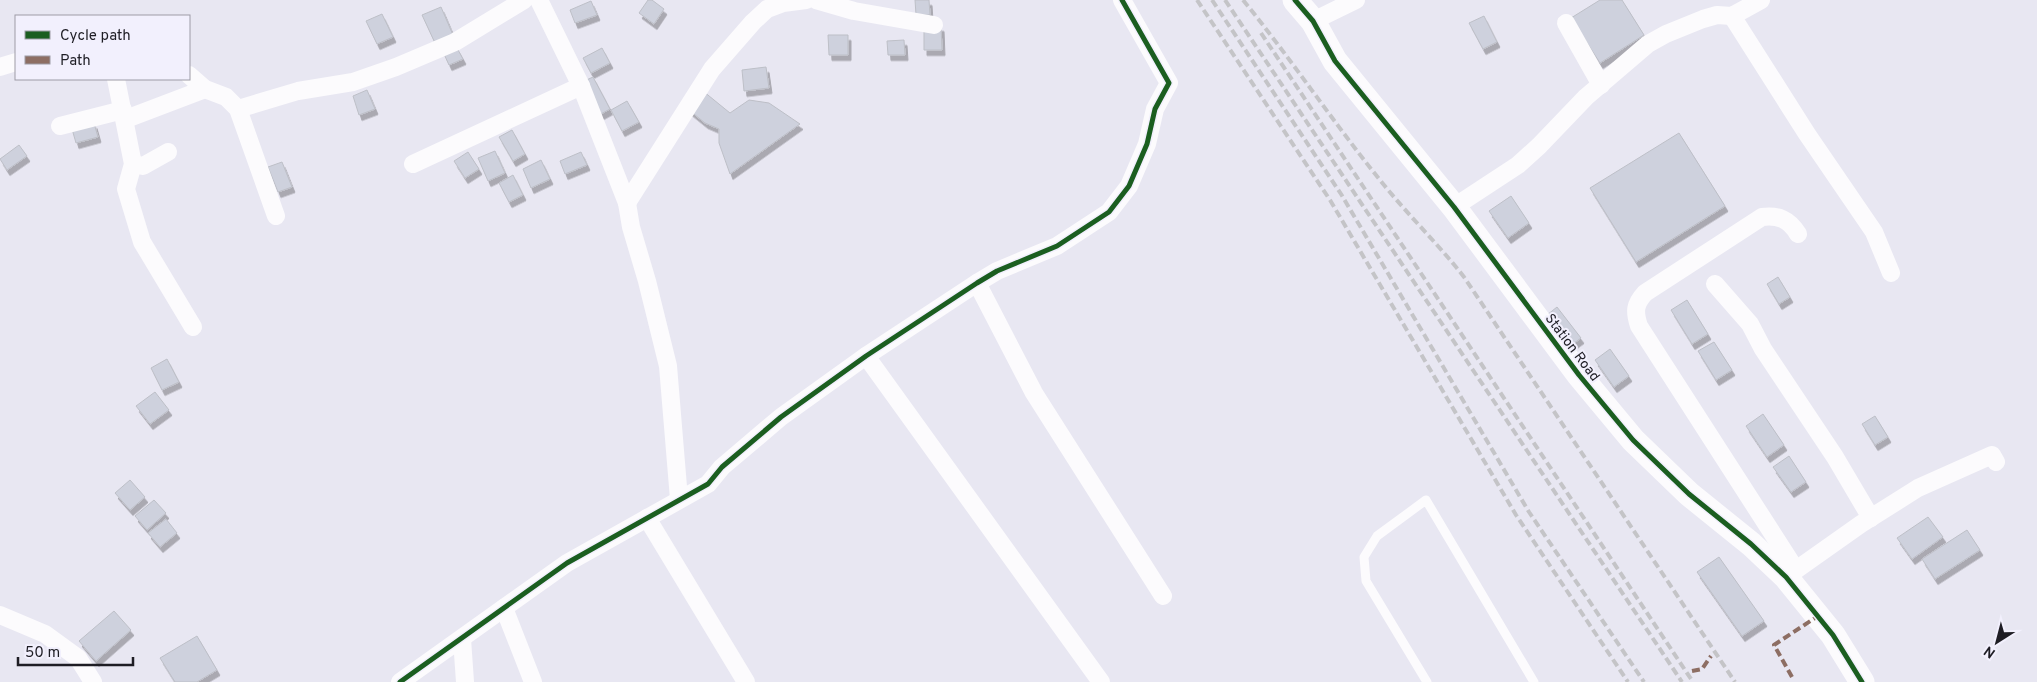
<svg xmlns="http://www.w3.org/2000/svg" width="2037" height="682" font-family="Overpass,sans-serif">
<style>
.building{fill:#ced1dd;stroke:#bdbfc7;filter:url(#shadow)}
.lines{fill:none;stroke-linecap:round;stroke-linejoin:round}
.lane{stroke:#fcfbfd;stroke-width:9}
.street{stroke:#fcfbfd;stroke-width:18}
.secondary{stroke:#fcfbfd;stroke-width:25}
.rail{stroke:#c4c4c7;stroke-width:4;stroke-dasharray:8 4;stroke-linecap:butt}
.quiet{stroke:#8d6e63;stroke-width:4;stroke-dasharray:8 4;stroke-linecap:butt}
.cycleway-casing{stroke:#f2f0fd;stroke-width:8}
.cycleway{stroke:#1b5e20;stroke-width:5}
.labels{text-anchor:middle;stroke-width:4;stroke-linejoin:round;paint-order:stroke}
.street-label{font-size:14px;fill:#1e1d24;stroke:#f2f0fd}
</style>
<defs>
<filter id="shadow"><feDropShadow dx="3" dy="5.5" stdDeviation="0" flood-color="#0004"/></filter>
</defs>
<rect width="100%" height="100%" fill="#e8e7f2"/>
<g class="building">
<polygon points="648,0 652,0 664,9 654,24 639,13"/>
<polygon points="915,0 929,0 930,15 916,15"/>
<polygon points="1600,0 1622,0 1644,35 1600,63 1571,18"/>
<polygon points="591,1 597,15 575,23 570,10"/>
<polygon points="441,7 453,35 435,43 422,15"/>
<polygon points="382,14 393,37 377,44 366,21"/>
<polygon points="1484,16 1497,42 1483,49 1469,23"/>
<polygon points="924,26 941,26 942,50 924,50"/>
<polygon points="828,35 848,35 848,55 829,55"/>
<polygon points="904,40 905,55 888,55 887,41"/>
<polygon points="457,48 463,59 449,65 444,54"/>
<polygon points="602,48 610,63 591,73 583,58"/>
<polygon points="766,67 769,88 744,91 742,70"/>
<polygon points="593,77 610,109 599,115 582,82"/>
<polygon points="367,90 375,109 359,115 353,96"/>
<polygon points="703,91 730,113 749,100 769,103 800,124 730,174 719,143 719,129 705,123 689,110"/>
<polygon points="627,101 639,122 622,131 611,110"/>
<polygon points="94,123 98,137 76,143 72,129"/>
<polygon points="512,130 525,154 513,161 499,137"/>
<polygon points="1679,133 1725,206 1636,262 1590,188"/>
<polygon points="19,145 27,156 7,170 0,159"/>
<polygon points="495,151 505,173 488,181 478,158"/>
<polygon points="468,152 479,169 465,178 454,161"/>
<polygon points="581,152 587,165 565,174 560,161"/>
<polygon points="541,160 550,179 531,188 523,169"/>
<polygon points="282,162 292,187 278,192 268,167"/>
<polygon points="513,175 523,195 509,202 499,183"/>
<polygon points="1511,196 1529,223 1508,238 1489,211"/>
<polygon points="1778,277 1790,297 1779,304 1767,284"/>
<polygon points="1687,300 1708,334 1692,344 1671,310"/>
<polygon points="1557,307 1581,338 1570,346 1547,315"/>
<polygon points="1714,342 1732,370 1716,380 1698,351"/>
<polygon points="1610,349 1629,376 1614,387 1595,360"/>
<polygon points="167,359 179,382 162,390 151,368"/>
<polygon points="155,392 169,410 150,424 136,406"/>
<polygon points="1763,414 1784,445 1767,457 1746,426"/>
<polygon points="1875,416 1888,437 1875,445 1862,424"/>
<polygon points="1789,456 1806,482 1791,492 1773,467"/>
<polygon points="130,480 145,497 130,510 115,493"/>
<polygon points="154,500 166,513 147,530 135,516"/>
<polygon points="1928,517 1943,537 1912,559 1897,538"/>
<polygon points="166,519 177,533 160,547 148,533"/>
<polygon points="1967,530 1980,550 1935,579 1922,559"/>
<polygon points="1719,557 1764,621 1742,636 1697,572"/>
<polygon points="114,611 131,630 96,661 79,641"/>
<polygon points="197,636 217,670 197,682 175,682 160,658"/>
</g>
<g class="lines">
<polyline class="lane" points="1427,682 1366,581 1364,557 1377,536 1426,500 1534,682"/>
<g class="street">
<polyline points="539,0 581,86 627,203 631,227 647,281 668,366 679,499"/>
<polyline points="816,0 854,11 934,25"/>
<polyline points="1732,16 1807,134 1874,232 1891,273"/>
<polyline points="1313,21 1356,0"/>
<polyline points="1566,23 1601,85"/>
<polyline points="0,67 16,62"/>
<polyline points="189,75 205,89 226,97 238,109 276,216"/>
<polyline points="116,79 133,164 126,189 142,242 193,327"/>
<polyline points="238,109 298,91 353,82 396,67 455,42 524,0"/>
<polyline points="126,119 205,89"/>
<polyline points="60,126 123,110"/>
<polyline points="133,164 143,166 168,152"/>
<polyline points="413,164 581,86"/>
<polyline points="627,203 712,69 753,22 767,9 783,3 806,0"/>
<polyline points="1454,207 1518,165 1539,146 1586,97 1648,44 1666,34 1703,19 1717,15 1732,16 1761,0"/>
<polyline points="977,283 1034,393 1163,596"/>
<polyline points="1715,284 1750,324 1763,349 1835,457 1871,518"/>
<polyline points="866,356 1101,682"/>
<polyline points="647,518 746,682"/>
<path d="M 1796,570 L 1639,326 C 1634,311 1635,304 1645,293 L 1762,217 C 1778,215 1789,219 1798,234"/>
<polyline points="1786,577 1861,524 1918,488 1992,455 1996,462"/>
<polyline points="504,608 533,682"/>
<polyline points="0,615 45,634 78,658 93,682"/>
<polyline points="462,639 465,682"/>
<polyline points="400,682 567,563 708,484 722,467 781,417 866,356 977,283 997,271 1057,246 1109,212 1129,186 1147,144 1155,109 1169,83 1122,0"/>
</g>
<polyline class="secondary" points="1295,0 1313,21 1335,61 1454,207 1579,375 1633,440 1689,494 1751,544 1786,577 1833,635 1862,682"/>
<g class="rail">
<polyline points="1197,0 1330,200 1516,515 1628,682"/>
<polyline points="1212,0 1341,194 1529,512 1644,682"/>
<polyline points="1225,0 1682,682"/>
<path d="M 1243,0 C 1292,60 1335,125 1384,185 C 1410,217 1439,245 1464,277 L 1735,682"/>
<polyline points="1261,33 1693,682"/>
</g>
<g class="quiet">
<polyline points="1692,671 1702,669 1711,656"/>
<polyline points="1792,677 1774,645 1818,616"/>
</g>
<g class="cycleway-casing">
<g id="cycleway">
<polyline points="1295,0 1313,21 1335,61 1454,207 1579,375 1633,440 1689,494 1751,544 1786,577 1833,635 1862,682"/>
<polyline points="400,682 567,563 708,484 722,467 781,417 866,356 977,283 997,271 1057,246 1109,212 1129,186 1147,144 1155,109 1169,83 1122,0"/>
</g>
</g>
<use href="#cycleway" class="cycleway"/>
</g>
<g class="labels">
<g class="street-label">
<text transform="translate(1573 347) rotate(53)" y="5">Station Road</text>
</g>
</g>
<rect x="15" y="15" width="175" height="65" fill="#f2f0fd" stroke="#9d9ca6"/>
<rect x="25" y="31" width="25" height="8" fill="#1b5e20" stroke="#9d9ca6"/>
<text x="60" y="40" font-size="15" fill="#1e1d24">Cycle path</text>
<rect x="25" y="56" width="25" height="8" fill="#8d6e63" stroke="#9d9ca6"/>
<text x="60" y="65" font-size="15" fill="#1e1d24">Path</text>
<g transform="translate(1997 642) rotate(216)" stroke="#f2f0fd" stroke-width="4" paint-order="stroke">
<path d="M0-4L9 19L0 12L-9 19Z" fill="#1e1d24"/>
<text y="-8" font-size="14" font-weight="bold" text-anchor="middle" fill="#1e1d24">N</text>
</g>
<path d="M18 657v8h115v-8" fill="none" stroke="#1e1d24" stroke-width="2.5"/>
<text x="25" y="657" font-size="15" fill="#1e1d24" stroke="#f2f0fd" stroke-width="4" paint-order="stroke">50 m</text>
</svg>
